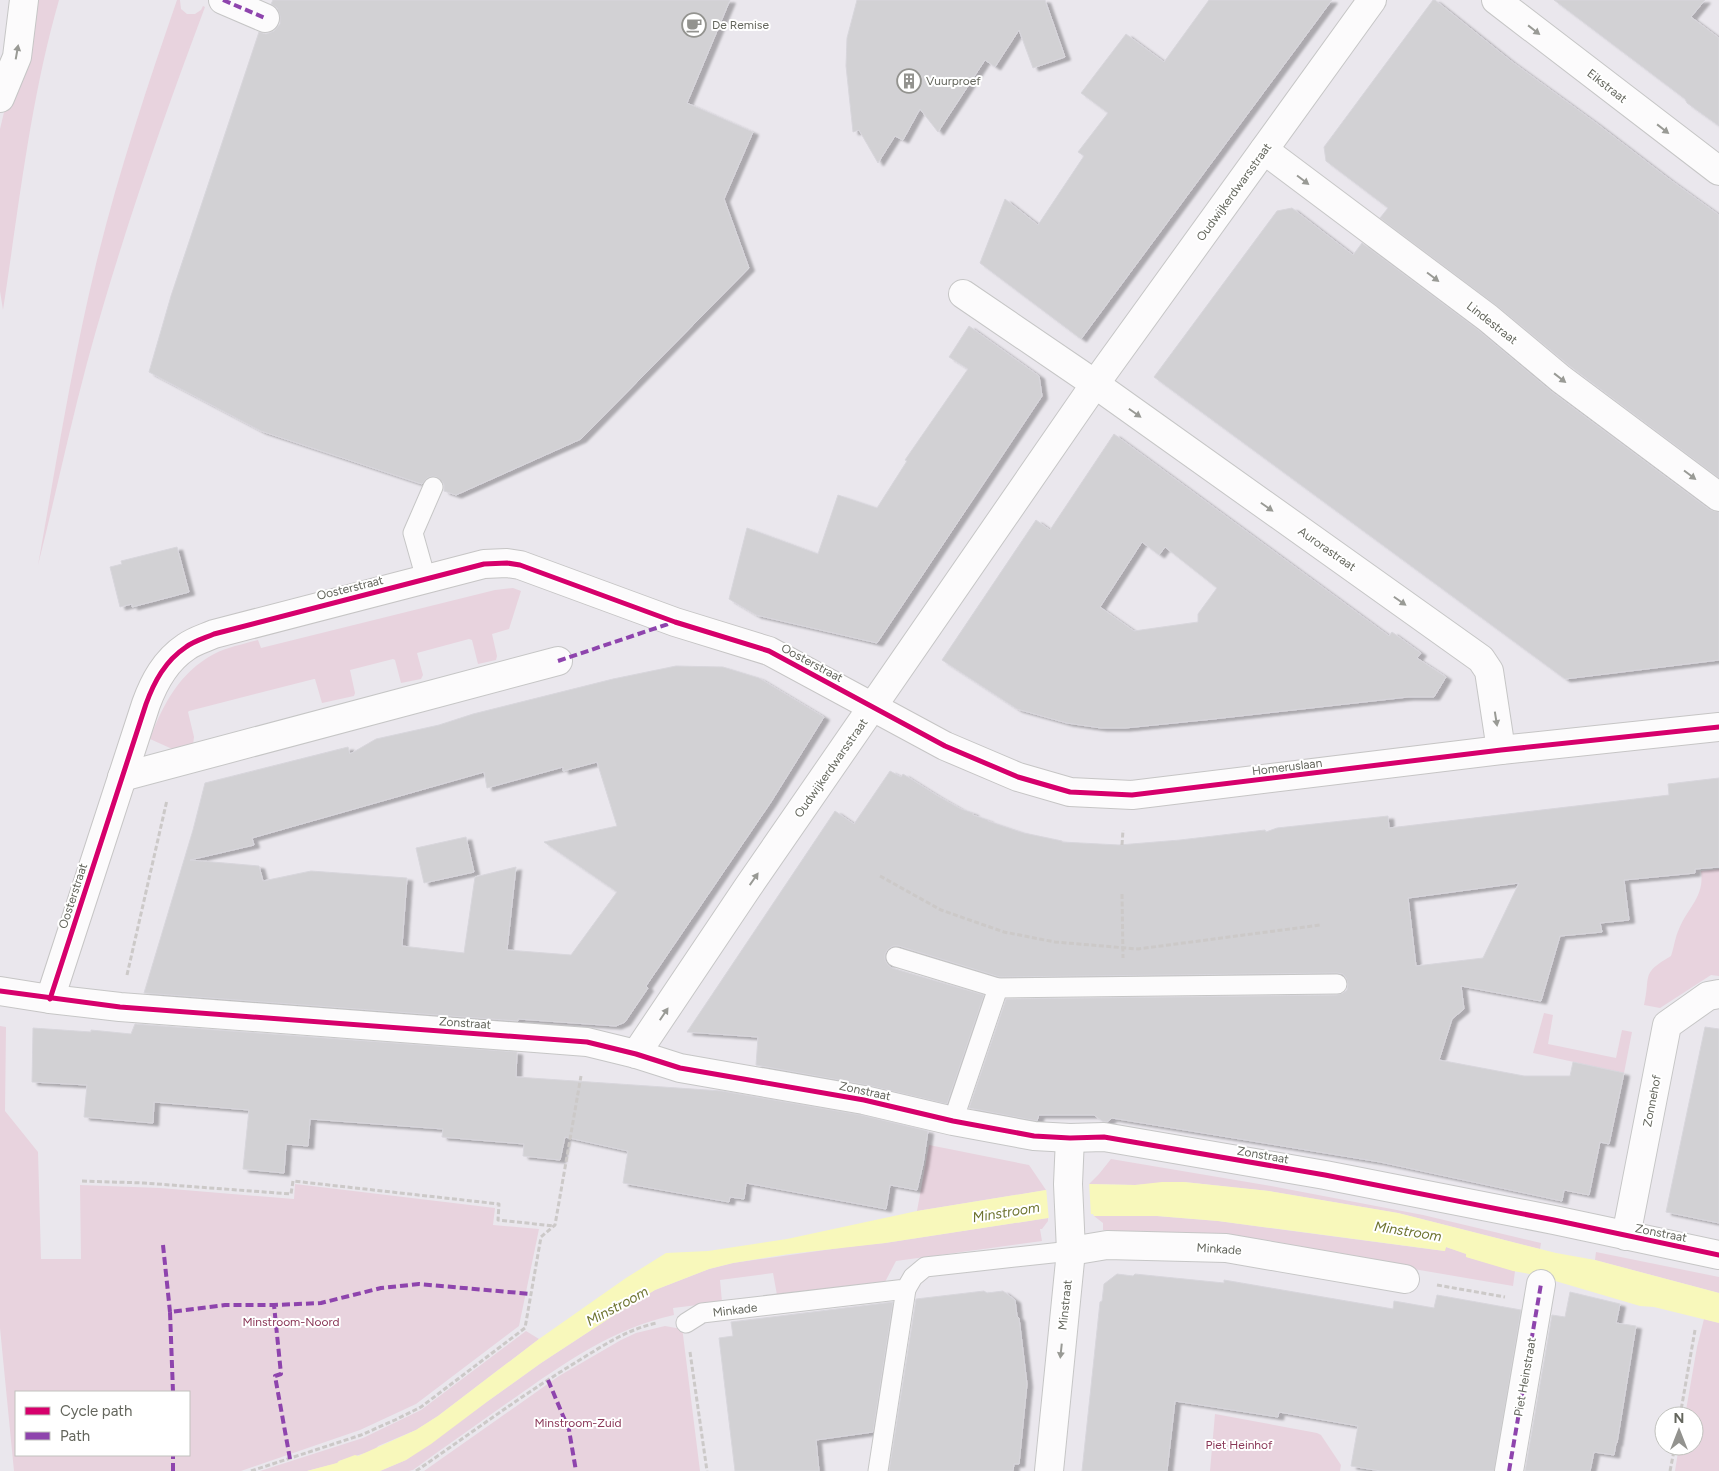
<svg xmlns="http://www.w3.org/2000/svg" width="1719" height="1471" font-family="Figtree,sans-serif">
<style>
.green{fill:#e8d3de;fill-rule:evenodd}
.water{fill:#f8f8bb}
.pier{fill:#eae7ed}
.building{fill:#d2d1d4;stroke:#d8d6dc;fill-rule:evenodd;filter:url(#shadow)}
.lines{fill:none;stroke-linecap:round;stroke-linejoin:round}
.lane-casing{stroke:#c6c6c6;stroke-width:21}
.street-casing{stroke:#c6c6c6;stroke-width:30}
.secondary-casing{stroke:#c6c5c5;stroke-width:30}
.path{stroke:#ccc9c8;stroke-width:3;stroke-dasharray:5 2.5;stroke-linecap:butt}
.lane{stroke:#fcfbfc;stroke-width:19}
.street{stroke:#fcfbfc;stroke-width:28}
.secondary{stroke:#fcfbfc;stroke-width:28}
.quiet{stroke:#8e44ad;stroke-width:4;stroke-dasharray:8 4;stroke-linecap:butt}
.cycleway-casing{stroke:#fff;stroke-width:8}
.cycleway{stroke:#d6006c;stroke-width:5}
.oneway{fill:#999a95}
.labels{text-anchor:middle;stroke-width:4;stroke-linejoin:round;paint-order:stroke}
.poi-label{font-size:12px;fill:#64665d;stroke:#fff;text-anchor:start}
.street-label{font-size:12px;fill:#64665d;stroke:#fff}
.park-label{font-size:12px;fill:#8a3757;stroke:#fff}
.water-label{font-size:14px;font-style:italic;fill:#6d732f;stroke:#fff}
</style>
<defs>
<filter id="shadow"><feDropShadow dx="5.5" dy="3" stdDeviation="1" flood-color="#0004"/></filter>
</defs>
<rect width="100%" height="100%" fill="#eae7ed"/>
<g class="green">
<path d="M 31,0 L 59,0 C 30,101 19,206 3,310 L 0,291 L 0,129 Z"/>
<path d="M 177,0 L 180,0 L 181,9 L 187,14 L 195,14 L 201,10 L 203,6 L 205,7 C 161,124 120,242 87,363 C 69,430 55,498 38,565 C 56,465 72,363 96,264 C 118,174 147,87 177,0 Z"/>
<path d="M 513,588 L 521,591 L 509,629 L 492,634 L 497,656 L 496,660 L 478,664 L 472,640 L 469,639 L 417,653 L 423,675 L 421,679 L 401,683 L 395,660 L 393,659 L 350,670 L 355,693 L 354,696 L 322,703 L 315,679 L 314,679 L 189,711 L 188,712 L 194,737 L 193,745 L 179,752 L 150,739 C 163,704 180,672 214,654 C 228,647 244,644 258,640 L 261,648 L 495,590 Z"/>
<path d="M 1719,869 L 1719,976 L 1711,975 L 1660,1008 L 1644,1005 C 1651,975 1640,974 1671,956 C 1674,948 1675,937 1679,929 C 1687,908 1705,897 1701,871 Z"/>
<polygon points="1544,1013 1553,1015 1548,1044 1616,1058 1622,1030 1632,1032 1624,1073 1533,1053"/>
<path d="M 0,1026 L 6,1027 L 5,1111 L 38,1152 L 41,1259 L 81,1259 L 80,1185 L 160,1188 L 294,1199 L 295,1184 L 495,1208 L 493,1225 L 539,1229 L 519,1326 L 416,1404 L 360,1430 L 241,1471 L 14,1471 L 0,1328 ZM 16,1392 L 189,1392 L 189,1455 L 16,1455 Z"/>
<polygon points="929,1145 1029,1165 1046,1190 917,1211"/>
<polygon points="1111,1159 1271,1186 1423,1215 1541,1243 1540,1249 1398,1213 1269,1191 1184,1182 1135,1185 1089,1184 1099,1174"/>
<polygon points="1094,1216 1157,1216 1218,1221 1444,1251 1446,1247 1467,1254 1467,1257 1515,1271 1513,1286 1244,1240 1209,1236 1103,1230 1103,1223"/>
<path d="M 1048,1218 L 1048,1221 L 1042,1229 L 1040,1229 L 1042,1241 L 896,1261 L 885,1282 L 777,1295 L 773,1273 L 720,1280 L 722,1302 L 673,1308 L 674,1315 C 613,1328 563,1364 513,1399 C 479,1423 446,1446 413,1470 L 409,1471 L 380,1471 L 406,1460 L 541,1363 L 628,1306 L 655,1290 L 709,1269 L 733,1263 L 846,1247 L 885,1243 Z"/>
<polygon points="1596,1252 1719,1277 1719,1293 1595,1260"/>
<polygon points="1704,1319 1719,1323 1719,1471 1675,1471 1679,1446 1694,1446 1694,1416 1685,1416 1697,1347"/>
<polygon points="665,1326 676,1328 682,1327 700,1471 424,1471 559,1376 621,1340 636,1333"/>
<polygon points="526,1331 539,1339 438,1416 416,1430 378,1446 375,1450 339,1461 338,1463 307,1471 260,1471 363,1438 421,1410"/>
<polygon points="1215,1414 1317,1433 1321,1435 1341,1465 1340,1471 1210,1471"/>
</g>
<polygon class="water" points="1162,1182 1184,1182 1269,1191 1398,1213 1556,1253 1595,1260 1719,1293 1719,1323 1654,1307 1640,1306 1535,1275 1513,1271 1466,1257 1466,1254 1446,1247 1445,1251 1218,1221 1157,1216 1094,1216 1093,1214 1048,1218 885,1243 789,1254 733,1263 709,1269 655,1290 628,1306 541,1363 488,1401 431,1444 406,1460 380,1471 307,1471 337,1463 339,1461 355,1455 358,1456 416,1430 438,1416 539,1339 626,1278 666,1253 708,1251 787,1239 917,1211 1046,1190 1089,1184 1135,1185"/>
<polygon class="pier" points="1089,1181 1091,1216 1049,1221 1046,1187"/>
<g class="building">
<polygon points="273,0 730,0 687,103 753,132 724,199 749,268 581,439 456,495 444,491 444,485 442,481 437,477 432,476 427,478 422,484 261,431 149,372 171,296 259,32 266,34 274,31 280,24 280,16 277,8 271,4"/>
<polygon points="857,0 1045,0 1065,57 1033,68 1019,30 995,67 985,60 938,132 920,109 903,140 895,136 878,163 859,130 853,132 846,66 847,38"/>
<polygon points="1209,0 1332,0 1081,339 980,263 1005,199 1038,225 1084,156 1078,152 1108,113 1081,93 1126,34 1164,62"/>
<polygon points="1433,0 1435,0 1511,61 1596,123 1669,179 1719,215 1719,478 1571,367 1497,306 1380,218 1388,208 1326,161 1324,147"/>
<polygon points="1554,0 1705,0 1691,17 1719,38 1719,126 1687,103 1685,99"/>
<polygon points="1292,208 1353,255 1362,243 1478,330 1552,392 1710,510 1719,512 1719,660 1565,679 1154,377 1277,211"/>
<polygon points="969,326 1039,376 1042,396 877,643 756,615 729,599 747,528 818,554 838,495 877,508 907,461 905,460 968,369 949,357"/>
<path d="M 1114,434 L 1389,636 L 1392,632 L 1421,653 L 1417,658 L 1446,677 L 1434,697 L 1408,697 L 1213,719 L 1125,728 L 1101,728 L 1067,723 L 1017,709 L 942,660 L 1036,520 L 1050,530 ZM 1142,542 L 1159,555 L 1165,547 L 1217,588 L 1198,614 L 1198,622 L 1134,631 L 1100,607 Z"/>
<polygon points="177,547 189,592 132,607 132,604 120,607 110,567 122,564 121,561"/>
<path d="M 676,666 L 723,667 L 759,678 L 824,717 L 771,802 L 646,986 L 648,988 L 625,1022 L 616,1026 L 518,1019 L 518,1021 L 144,993 L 193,830 L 205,783 L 348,747 L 350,754 L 376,739 L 439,725 L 473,714 L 613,679 ZM 597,762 L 617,826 L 544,842 L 617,892 L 571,955 L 507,950 L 516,867 L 475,877 L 464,953 L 402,946 L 407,878 L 311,871 L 263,881 L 259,866 L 190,860 L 254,845 L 252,838 L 484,772 L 487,788 L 563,767 L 563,771 Z"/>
<path d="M 890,771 L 901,777 L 903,774 L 938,796 L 961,809 L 973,813 L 973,815 L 988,820 L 988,821 L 1024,833 L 1062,841 L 1062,842 L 1119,845 L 1180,840 L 1265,830 L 1266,832 L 1277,828 L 1388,816 L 1389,828 L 1669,795 L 1668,784 L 1719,778 L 1719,867 L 1695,869 L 1695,873 L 1624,880 L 1629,920 L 1600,923 L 1602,932 L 1560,936 L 1541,1001 L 1461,986 L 1464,1009 L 1452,1019 L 1439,1060 L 1524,1076 L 1570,1076 L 1573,1062 L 1624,1073 L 1609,1144 L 1600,1142 L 1589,1195 L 1564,1190 L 1562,1201 L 1380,1162 L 1112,1118 L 1107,1122 L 1102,1121 L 1094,1115 L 1039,1115 L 1037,1121 L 969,1108 L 1006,999 L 1337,995 L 1343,993 L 1347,990 L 1348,984 L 1346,978 L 1343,974 L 1337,973 L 1000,977 L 899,946 L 893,946 L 888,949 L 885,954 L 885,960 L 888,965 L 892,968 L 984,995 L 947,1104 L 867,1085 L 756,1065 L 758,1037 L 687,1032 L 835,811 L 854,824 ZM 1519,883 L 1483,958 L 1416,966 L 1408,898 Z"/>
<polygon points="466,837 474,872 424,883 416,848"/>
<polygon points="135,1024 517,1052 516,1077 722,1091 861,1115 928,1131 923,1164 917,1190 890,1185 886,1209 746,1183 744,1199 730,1197 729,1202 623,1183 628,1151 565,1137 560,1160 523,1156 524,1144 442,1137 443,1129 310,1119 308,1146 286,1144 284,1173 243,1169 249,1110 154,1102 153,1123 84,1117 87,1085 32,1082 33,1028 91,1032 91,1030 131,1034"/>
<polygon points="1705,1027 1719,1029 1719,1223 1666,1212"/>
<polygon points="1117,1274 1133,1276 1135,1274 1224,1283 1224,1280 1393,1309 1394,1301 1434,1308 1437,1295 1521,1310 1494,1471 1381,1471 1351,1466 1358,1426 1279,1412 1278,1417 1175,1401 1167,1471 1082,1471 1100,1302 1102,1301 1104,1284"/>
<polygon points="984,1291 987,1293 1003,1291 1015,1300 1017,1316 1019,1318 1027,1384 1019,1464 1014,1464 1013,1471 889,1471 916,1299"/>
<polygon points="1570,1292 1620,1304 1616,1323 1636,1326 1617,1443 1616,1443 1614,1455 1594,1452 1590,1471 1525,1471 1552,1315 1565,1317"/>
<polygon points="893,1302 873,1432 816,1440 819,1471 735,1471 719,1338 733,1336 731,1322"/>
</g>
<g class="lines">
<g class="lane-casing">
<g id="lane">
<polyline points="426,579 413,533 433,487"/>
<polyline points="896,957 998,988 1337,984"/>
<polyline points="953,1121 998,988"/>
<polyline points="686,1323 702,1313 906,1289 913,1277 925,1267 1071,1251"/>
<polyline points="878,1471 906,1289"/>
</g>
</g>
<g class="street-casing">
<g id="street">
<polyline points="223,0 265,18"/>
<polyline points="1496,0 1719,171"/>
<polyline points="0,98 17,57 24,0"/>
<polyline points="1264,150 1488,318 1561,379 1719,497"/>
<polyline points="963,294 1095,384 1481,659 1489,671 1501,750"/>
<polyline points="122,777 558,661"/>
<polyline points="50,999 120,1007 587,1042 636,1054 680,1068 864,1100 953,1121 1034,1136 1070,1138 1104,1137 1325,1175 1554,1220 1719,1255"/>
<polyline points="636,1054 748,887 1095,384 1372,0"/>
<polyline points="1626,1236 1667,1025 1708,996 1719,994"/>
<polyline points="1071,1251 1107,1245 1226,1248 1405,1279"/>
<polyline points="1049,1471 1071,1251 1068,1184 1070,1138"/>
<polyline points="1509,1471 1541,1284"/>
</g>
</g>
<g class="secondary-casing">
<path id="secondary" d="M 0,991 L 50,999 L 146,704 C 154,682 165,661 186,647 C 194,641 205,638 214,634 L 484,564 L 507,563 L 520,565 L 675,622 L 769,651 L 945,746 L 1018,777 L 1070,792 L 1132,795 L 1501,750 L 1719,727"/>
</g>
<g class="path">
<polyline points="1122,845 1123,830"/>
<polyline points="880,876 941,910 1004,932 1055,942 1138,949 1320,925"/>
<polyline points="1122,894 1123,958"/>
<polyline points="127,975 167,800"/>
<polyline points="82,1181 144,1183 291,1194 293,1181 499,1204 498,1220 554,1226"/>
<polyline points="1437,1285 1505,1297"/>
<polyline points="690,1352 707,1471"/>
<polyline points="1680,1416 1695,1330"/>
<polyline points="251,1471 361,1435 395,1420 421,1407 525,1328 541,1237 555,1225 581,1076"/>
<path d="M 416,1471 C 470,1434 522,1395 578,1361 C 604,1345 628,1329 657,1323"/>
<polyline points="1670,1471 1675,1446"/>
</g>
<use href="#lane" class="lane"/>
<use href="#street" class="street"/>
<use href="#secondary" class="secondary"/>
<g class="quiet">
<polyline points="223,0 265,18"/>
<polyline points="558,661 674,622"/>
<polyline points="163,1245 170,1312"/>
<polyline points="548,1380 569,1430 576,1471"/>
<polyline points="173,1392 170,1312 225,1305 274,1305"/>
<polyline points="290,1459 275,1376 281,1374 274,1305 321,1303 381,1288 419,1284 531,1294"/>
<polyline points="173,1471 173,1455"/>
<polyline points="1509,1471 1541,1284"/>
</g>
<g class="cycleway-casing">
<g id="cycleway">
<polyline points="0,991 120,1007 587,1042 636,1054 680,1068 864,1100 953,1121 1034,1136 1070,1138 1104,1137 1325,1175 1554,1220 1719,1255"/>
<path d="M 50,999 L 146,704 C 154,682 165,661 186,647 C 194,641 205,638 214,634 L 484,564 L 507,563 L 520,565 L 675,622 L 769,651 L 945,746 L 1018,777 L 1070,792 L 1132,795 L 1501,750 L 1719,727"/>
</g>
</g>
<use href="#cycleway" class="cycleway"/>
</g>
<defs><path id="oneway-solid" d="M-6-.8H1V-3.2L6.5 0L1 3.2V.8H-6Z" transform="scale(1.25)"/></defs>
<g class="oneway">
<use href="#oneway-solid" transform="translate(1534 30) rotate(38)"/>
<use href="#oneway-solid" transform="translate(17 52) rotate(-80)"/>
<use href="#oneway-solid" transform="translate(1663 129) rotate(38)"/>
<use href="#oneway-solid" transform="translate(1303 180) rotate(37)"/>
<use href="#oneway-solid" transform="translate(1433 277) rotate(37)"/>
<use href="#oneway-solid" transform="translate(1560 378) rotate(38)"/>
<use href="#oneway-solid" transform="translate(1135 413) rotate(35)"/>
<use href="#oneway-solid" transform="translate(1690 475) rotate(37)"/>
<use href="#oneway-solid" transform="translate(1267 507) rotate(35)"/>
<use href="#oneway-solid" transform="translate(1400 601) rotate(35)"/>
<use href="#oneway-solid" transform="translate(1496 719) rotate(81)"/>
<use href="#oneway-solid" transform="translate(754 879) rotate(-55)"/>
<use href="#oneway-solid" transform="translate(664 1014) rotate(-56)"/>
<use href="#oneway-solid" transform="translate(1061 1351) rotate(96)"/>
</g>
<defs>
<g id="cafe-ring" transform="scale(1.25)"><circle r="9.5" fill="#fff" stroke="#93938f" stroke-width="1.5"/><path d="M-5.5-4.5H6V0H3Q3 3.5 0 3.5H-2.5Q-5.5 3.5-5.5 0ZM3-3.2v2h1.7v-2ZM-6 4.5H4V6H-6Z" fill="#93938f"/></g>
<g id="building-ring" transform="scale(1.25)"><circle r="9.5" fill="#fff" stroke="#93938f" stroke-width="1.5"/><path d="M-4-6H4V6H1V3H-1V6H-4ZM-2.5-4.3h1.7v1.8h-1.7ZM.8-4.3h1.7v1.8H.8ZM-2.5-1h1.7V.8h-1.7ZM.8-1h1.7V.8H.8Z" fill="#93938f"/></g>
</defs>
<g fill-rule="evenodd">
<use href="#cafe-ring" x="694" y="25"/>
<use href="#building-ring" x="909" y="81"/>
</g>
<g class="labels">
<g class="poi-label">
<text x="712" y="29">De Remise</text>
<text x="926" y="85">Vuurproef</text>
</g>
<g class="street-label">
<text transform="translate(1607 86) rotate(38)" y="4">Eikstraat</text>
<text transform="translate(1234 192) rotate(-54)" y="4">Oudwijkerdwarsstraat</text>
<text transform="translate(1492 323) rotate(38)" y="4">Lindestraat</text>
<text transform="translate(1327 549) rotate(35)" y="4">Aurorastraat</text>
<text transform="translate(350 588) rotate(-14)" y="4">Oosterstraat</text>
<text transform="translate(812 663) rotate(28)" y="4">Oosterstraat</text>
<text transform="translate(1287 767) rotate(-7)" y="4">Homeruslaan</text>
<text transform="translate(831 768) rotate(-55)" y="4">Oudwijkerdwarsstraat</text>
<text transform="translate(73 896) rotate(-72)" y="4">Oosterstraat</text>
<text transform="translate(465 1023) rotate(4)" y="4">Zonstraat</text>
<text transform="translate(865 1091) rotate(12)" y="4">Zonstraat</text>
<text transform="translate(1652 1101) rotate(-79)" y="4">Zonnehof</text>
<text transform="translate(1263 1155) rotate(10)" y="4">Zonstraat</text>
<text transform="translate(1661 1233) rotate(11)" y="4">Zonstraat</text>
<text transform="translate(1219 1249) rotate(4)" y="4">Minkade</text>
<text transform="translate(1065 1305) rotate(-84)" y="4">Minstraat</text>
<text transform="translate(735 1310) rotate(-7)" y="4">Minkade</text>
<text transform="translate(1525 1377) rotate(-80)" y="4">Piet Heinstraat</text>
</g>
<g class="park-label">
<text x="291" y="1326">Minstroom-Noord</text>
<text x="578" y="1427">Minstroom-Zuid</text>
<text x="1239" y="1449">Piet Heinhof</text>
</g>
<g class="water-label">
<text transform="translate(1006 1212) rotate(-9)" y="5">Minstroom</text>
<text transform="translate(1408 1231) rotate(9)" y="5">Minstroom</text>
<text transform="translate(617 1306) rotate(-28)" y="5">Minstroom</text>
</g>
</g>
<rect x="15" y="1391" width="175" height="65" fill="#ffffff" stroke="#c1c2be"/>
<rect x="25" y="1407" width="25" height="8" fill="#d6006c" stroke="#c1c2be"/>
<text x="60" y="1416" font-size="15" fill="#64665d">Cycle path</text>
<rect x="25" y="1432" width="25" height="8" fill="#8e44ad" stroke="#c1c2be"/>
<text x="60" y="1441" font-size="15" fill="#64665d">Path</text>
<g transform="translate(1679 1431)"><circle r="24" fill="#ffffff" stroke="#c1c2be"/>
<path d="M0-4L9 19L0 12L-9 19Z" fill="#93938f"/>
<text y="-8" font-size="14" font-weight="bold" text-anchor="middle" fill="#64665d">N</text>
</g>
</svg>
